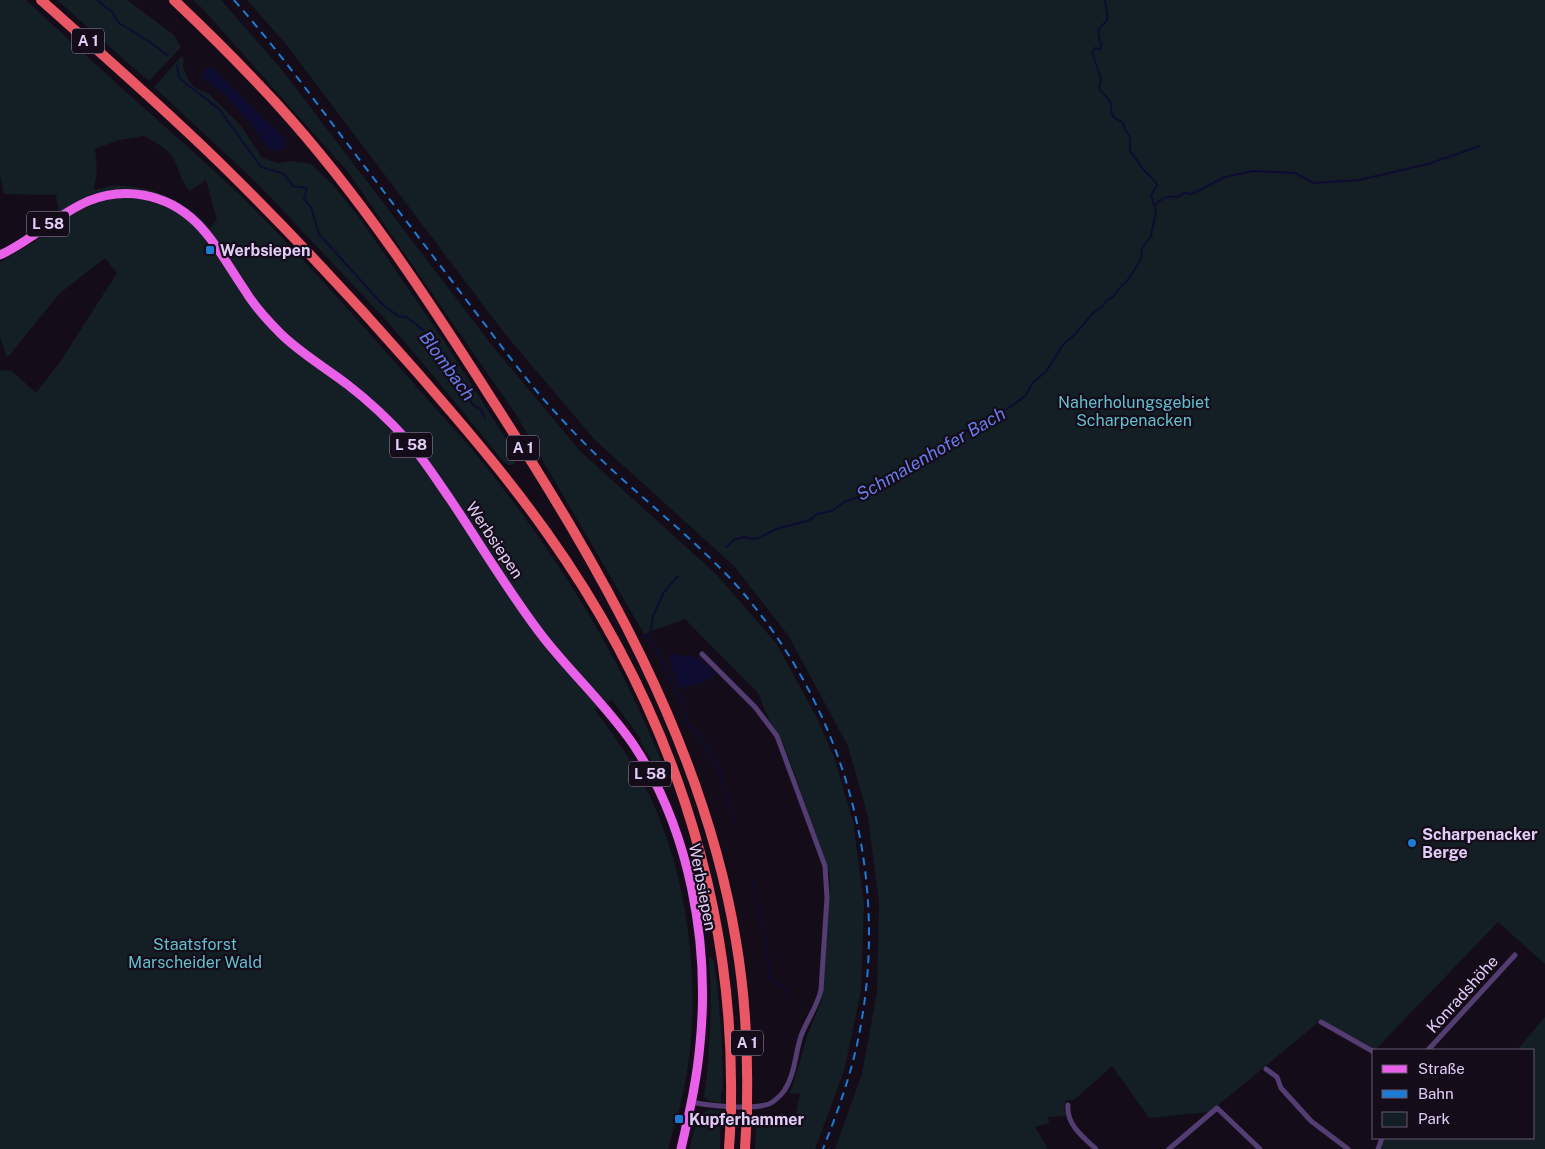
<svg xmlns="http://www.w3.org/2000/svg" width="1545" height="1149" font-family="'Public Sans',sans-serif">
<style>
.green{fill:#131f25;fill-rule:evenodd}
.water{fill:#0e0d31}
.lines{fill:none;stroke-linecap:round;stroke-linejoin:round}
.stream{stroke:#0e0d31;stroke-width:2}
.street{stroke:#543d73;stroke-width:5}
.primary{stroke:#ea61e9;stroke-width:9}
.highway{stroke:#e95664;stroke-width:10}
.rail{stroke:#1c7bd4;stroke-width:2;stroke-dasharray:8 6;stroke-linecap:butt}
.highway-bridge{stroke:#e95664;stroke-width:10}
.poi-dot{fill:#1c7bd4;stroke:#140d19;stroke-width:2}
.labels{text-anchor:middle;stroke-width:4.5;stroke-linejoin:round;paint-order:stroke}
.shield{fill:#140d19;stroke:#a493b5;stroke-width:1}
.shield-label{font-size:15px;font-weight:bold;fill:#e2ccf8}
.poi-label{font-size:16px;font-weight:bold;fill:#e2ccf8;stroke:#140d19;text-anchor:start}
.park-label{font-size:16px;fill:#62bfce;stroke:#140d19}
.street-label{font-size:16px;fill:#e2ccf8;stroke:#140d19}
.water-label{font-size:18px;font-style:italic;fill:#677beb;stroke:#140d19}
</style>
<rect width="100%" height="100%" fill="#140d19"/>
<g class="green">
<path d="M 0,0 L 26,0 C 51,23 76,47 102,70 C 155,119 211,165 262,217 C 315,271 365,328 415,385 C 433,406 452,426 470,447 C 554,549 626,662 671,787 L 668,789 L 640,741 L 641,739 L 612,700 L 594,709 C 615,736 634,764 649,795 C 688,874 701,985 687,1072 C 683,1098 675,1124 668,1149 L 0,1149 L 0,370 L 12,371 L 36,393 L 60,362 L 117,273 L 105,258 L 60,293 L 7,358 L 0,337 L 0,262 L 61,226 L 56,195 L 4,194 L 0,175 ZM 144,136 C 154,142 168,148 173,158 C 180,169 180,181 190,191 L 206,180 L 217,220 L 210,228 C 187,201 149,184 113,186 C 107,186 100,189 94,190 L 97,170 L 95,149 L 119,140 Z"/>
<polygon points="57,0 127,0 174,35 181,47 150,80 144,77"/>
<polygon points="192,0 221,0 282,70 494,348 581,452 716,574 776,643 816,716 834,757 853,822 864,904 861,991 844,1071 815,1149 755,1149 756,1128 794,1125 800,1094 789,1093 792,1088 808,1034 822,999 828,922 830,877 828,868 784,745 770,722 758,693 685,619 644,634 515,413 348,172 202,8"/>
<polygon points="247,0 1545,0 1545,964 1498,922 1375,1050 1328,1023 1320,1021 1210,1112 1149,1118 1112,1066 1074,1100 1066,1100 1064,1108 1066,1116 1048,1117 1049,1123 1035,1127 1048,1149 835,1149 862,1074 877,992 879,902 868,817 848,746 788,635 734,566 595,440 505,334 285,43"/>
<polygon points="182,56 184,59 183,67 189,81 196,88 209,94 241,126 262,158 278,163 291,161 311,164 332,184 359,217 442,338 518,458 513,465 508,465 502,460 427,368 386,320 259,185 154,87"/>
<path d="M 709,956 L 714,961 C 720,1005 723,1047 723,1091 L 721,1091 L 721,1103 L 710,1101 L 704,1097 C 711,1052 712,1002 709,956 Z"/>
<polygon points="1545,1017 1545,1149 1380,1149 1385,1138 1534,1138 1534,1050 1517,1050"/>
<polygon points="709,1110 721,1110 720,1149 689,1149 699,1115"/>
</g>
<g class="water">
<polygon points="207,67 215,70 285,139 285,148 278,151 269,149 246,118 225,94 203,79 201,75"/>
<polygon points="675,654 700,658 715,674 703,683 682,687 682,688 679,689 669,656"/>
</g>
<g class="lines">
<g class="stream">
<polyline points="97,0 112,12 119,23 153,44 168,56"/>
<polyline points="177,65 179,78 220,110 261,167 284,174 293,186 307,188 304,199 311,207 319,234 382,304 398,316 407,317 424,331 433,346 446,361 452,375 473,405 481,409 485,418"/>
<path d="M 1155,205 C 1162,198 1168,195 1178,197 L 1184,193 L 1192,194 L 1225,177 L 1253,171 L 1295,173 L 1314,183 L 1359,180 L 1428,164 L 1480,146"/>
<path d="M 727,547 L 734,540 L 744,537 L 752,539 L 759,538 L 776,529 L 810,520 L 817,514 L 832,511 L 844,502 L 861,496 L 881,483 L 889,480 L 897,473 L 904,471 L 926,457 L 928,454 L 946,446 L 966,431 L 988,424 L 1002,412 L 1016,403 L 1026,395 L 1032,384 L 1047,370 L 1063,345 L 1075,334 L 1094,312 L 1102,307 L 1107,300 L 1113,297 L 1122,285 L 1127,281 L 1138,264 L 1141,258 L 1142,248 L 1151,236 L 1156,211 L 1151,196 L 1157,185 C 1154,178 1147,175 1143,169 C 1138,162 1135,157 1130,151 L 1130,137 L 1125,130 L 1123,123 C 1120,121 1115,119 1113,116 C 1109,111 1113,105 1109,100 C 1105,94 1101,93 1099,87 L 1101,79 L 1092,52 L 1095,48 L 1101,49 C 1102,42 1097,36 1099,29 C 1101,25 1105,24 1107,20 C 1109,14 1105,6 1105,0"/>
<polyline points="643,636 650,637 666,667 675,692 682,698 688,724 704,742 720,771 725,793 736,823"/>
<polyline points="650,636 653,616 664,592 678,576"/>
<polyline points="753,882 766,941 770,978 785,989 788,999"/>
</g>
<g class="street">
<polyline points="1321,1022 1374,1052"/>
<polyline points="1428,1050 1515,955"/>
<polyline points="1266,1069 1277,1077 1281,1088 1311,1121 1348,1149"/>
<path d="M 692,1102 C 710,1106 752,1110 769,1104 C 775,1101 780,1096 784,1091 C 795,1075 795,1054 801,1036 C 807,1020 817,1007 821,990 L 827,898 L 825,866 L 777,736 L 755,707 L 702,654"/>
<path d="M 1068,1105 C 1066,1124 1083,1137 1096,1149"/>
<polyline points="1169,1149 1217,1108 1260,1149"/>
<polyline points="1378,1149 1382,1138"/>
</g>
<path class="primary" d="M 0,255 C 50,232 81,184 143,195 C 199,205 217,250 246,292 C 255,307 267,320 280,333 C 300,353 326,368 348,385 C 370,402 389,420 407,440 C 423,458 436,479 450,499 C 481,545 509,593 543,637 C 572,674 606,705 633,744 C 690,830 710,943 700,1044 C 697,1080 689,1114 681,1149"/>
<g class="highway">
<path d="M 41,0 C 102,54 163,107 221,164 C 288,230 353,299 415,370 C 461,423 506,475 547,533 C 666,700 734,894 731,1100"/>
<path d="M 174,0 C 210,34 244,68 277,104 C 359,194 426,296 491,398 C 599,565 703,742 736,941 C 745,994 748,1047 747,1100"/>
<polyline points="729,1149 731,1114"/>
<polyline points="745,1149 747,1112"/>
</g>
<path class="rail" d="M 234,0 C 271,42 304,86 337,130 C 380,187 424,244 467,301 C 491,332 514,364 539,394 C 565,424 592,452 621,478 C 657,510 694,541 728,576 C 839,695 890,863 861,1024 C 854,1067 839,1108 823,1149"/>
<g class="highway-bridge">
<polyline points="747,1112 747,1100"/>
<polyline points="731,1114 731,1100"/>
</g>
</g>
<g class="poi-dot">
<rect x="205" y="245" width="10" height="10" rx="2.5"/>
<circle cx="1412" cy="843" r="5"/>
<rect x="674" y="1114" width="10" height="10" rx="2.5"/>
</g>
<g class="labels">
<g class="shield">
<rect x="72" y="28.5" width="32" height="25" rx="4"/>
<rect x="27" y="211.5" width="42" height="25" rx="4"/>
<rect x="390" y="432.5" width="42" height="25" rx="4"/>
<rect x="507" y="435.5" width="32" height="25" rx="4"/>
<rect x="629" y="761.5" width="42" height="25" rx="4"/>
<rect x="731" y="1030.5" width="32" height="25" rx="4"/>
</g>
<g class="shield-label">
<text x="88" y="46">A 1</text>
<text x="48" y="229">L 58</text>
<text x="411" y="450">L 58</text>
<text x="523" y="453">A 1</text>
<text x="650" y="779">L 58</text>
<text x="747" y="1048">A 1</text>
</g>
<g class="poi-label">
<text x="220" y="256">Werbsiepen</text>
<text x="1422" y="840">Scharpenacker<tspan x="1422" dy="18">Berge</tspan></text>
<text x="689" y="1125">Kupferhammer</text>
</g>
<g class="park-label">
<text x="1134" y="408">Naherholungsgebiet<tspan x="1134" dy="18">Scharpenacken</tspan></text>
<text x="195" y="950">Staatsforst<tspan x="195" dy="18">Marscheider Wald</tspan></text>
</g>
<g class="street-label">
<text transform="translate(495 540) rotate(56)" y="6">Werbsiepen</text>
<text transform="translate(703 887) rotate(79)" y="6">Werbsiepen</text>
<text transform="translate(1462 994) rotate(-48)" y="6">Konradshöhe</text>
</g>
<g class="water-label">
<text transform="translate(447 366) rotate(54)" y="6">Blombach</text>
<text transform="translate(931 454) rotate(-30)" y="6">Schmalenhofer Bach</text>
</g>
</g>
<rect x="1372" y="1049" width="162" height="90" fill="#140d19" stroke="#665972"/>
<rect x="1382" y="1065" width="25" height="8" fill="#ea61e9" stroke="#665972"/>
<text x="1418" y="1074" font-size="15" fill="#e2ccf8">Straße</text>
<rect x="1382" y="1090" width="25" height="8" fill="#1c7bd4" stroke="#665972"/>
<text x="1418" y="1099" font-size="15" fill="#e2ccf8">Bahn</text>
<rect x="1382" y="1112" width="25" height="15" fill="#131f25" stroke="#665972"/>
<text x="1418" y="1124" font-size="15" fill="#e2ccf8">Park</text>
</svg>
